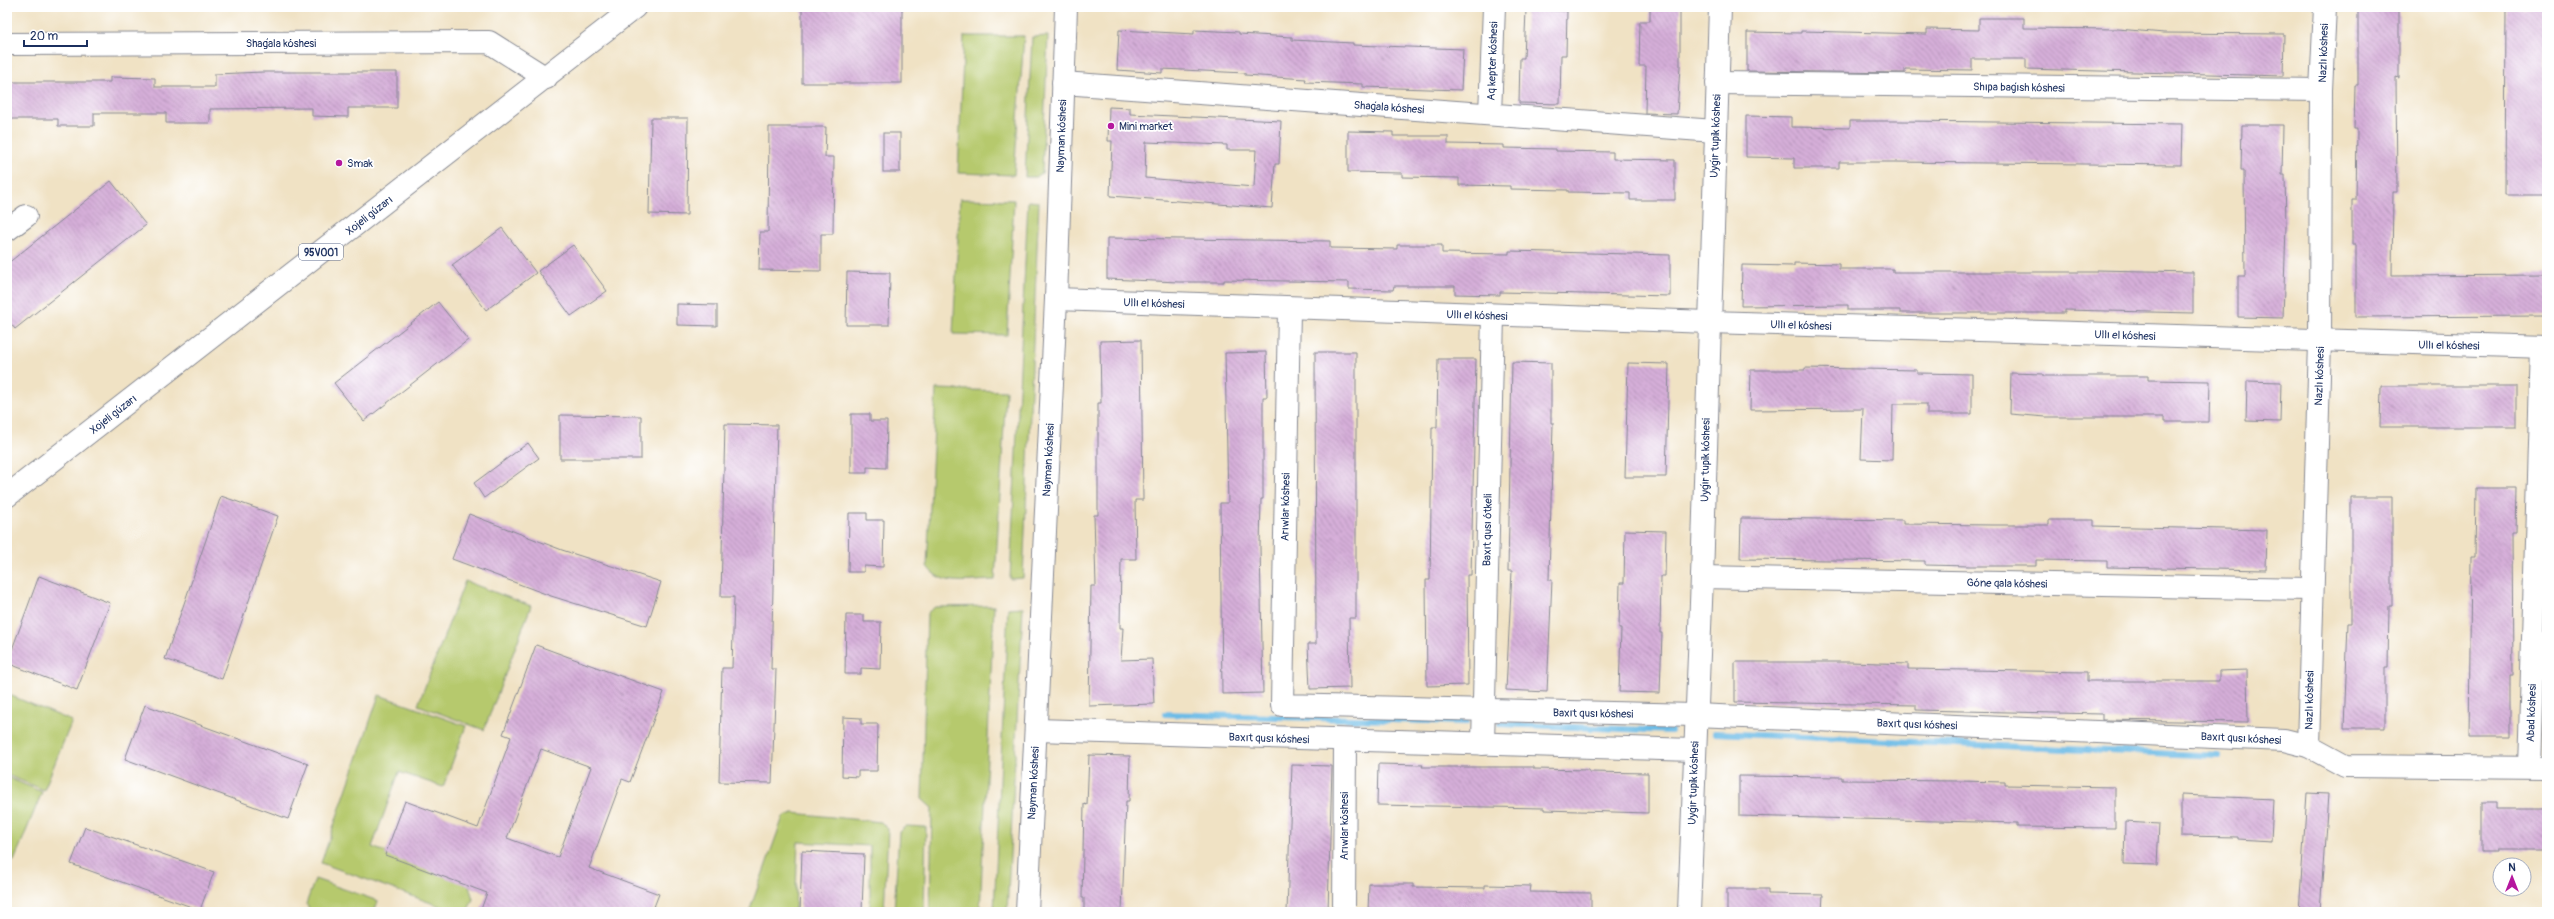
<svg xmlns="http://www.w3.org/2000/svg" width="2554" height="919" font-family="Pangolin,sans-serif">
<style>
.green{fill:#b6c96d;stroke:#687c66}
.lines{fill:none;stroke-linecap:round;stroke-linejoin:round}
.stream{stroke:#6cbbe6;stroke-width:6}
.building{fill:url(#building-back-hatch);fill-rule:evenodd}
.minor-casing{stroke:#868891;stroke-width:24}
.major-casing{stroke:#868891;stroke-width:24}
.minor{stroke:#fff;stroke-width:22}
.major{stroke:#fff;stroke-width:22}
.poi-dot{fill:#b5179e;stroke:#fff;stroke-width:1.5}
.labels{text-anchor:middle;stroke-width:3.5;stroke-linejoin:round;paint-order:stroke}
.shield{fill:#fff;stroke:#5f6d8e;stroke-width:1}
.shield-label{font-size:10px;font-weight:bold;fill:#1b2f5e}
.street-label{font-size:11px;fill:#1b2f5e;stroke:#fff}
.poi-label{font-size:11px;fill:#1b2f5e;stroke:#fff;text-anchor:start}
</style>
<defs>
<pattern id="building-back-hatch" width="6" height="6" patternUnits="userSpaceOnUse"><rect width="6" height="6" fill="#d6afd9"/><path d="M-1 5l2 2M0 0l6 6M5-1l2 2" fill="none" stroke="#ad8fb3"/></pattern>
</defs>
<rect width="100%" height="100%" fill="#fff"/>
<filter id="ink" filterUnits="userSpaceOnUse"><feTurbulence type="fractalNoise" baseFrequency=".025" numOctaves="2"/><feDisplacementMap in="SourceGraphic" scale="8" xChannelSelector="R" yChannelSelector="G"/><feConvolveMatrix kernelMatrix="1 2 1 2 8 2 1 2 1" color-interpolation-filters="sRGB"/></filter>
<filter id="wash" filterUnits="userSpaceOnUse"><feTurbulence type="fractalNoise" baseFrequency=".012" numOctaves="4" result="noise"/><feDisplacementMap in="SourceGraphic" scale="16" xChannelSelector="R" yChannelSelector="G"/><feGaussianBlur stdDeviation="0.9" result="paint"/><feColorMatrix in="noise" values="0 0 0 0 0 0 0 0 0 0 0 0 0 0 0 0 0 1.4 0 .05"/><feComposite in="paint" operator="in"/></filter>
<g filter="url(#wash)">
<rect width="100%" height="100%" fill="#f0e2c4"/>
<g class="green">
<polygon points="964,36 1024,36 1014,175 958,173"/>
<polygon points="1048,36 1042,173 1036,177 1025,177 1032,37"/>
<polygon points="960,199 1014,200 1007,335 953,334"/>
<polygon points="1028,201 1039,202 1023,578 1010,579"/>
<path d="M 936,389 L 1006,391 L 995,580 C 972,580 940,588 927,566 Z"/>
<polygon points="465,581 531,606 484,730 418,705"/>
<polygon points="994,606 980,912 930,912 932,808 922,799 927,613 935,607"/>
<polygon points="1023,607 1007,912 994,912 1008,608"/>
<polygon points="7,694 72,721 44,790 7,775"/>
<polygon points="379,695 466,726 443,787 399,772 372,847 468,883 473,899 467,912 456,912 321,863"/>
<polygon points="7,777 42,792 14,861 7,858"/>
<polygon points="793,813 881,822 888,829 884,912 870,912 870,846 798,842 795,912 749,912 783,817"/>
<polygon points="906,826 926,827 924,912 894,912 899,832"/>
<polygon points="315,879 378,901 374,912 312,912 306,904"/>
</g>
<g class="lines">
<g class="stream">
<polyline points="1165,714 1466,722"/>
<polyline points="1500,724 1671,731"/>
<polyline points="1715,733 2219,756"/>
</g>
</g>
<g id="blocks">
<g class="building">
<rect x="802" y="7" width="100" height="76"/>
<polygon points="1650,7 1680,7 1680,67 1677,114 1645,113 1646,66 1639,66 1640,21 1650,21"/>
<polygon points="2358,7 2399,7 2399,78 2396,77 2397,192 2393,192 2392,276 2547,275 2546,316 2356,317 2356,245 2352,245 2352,200 2356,200 2357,129 2354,129 2355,85 2358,85"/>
<polygon points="2506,7 2546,7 2546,195 2505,195"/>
<polygon points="1526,10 1567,11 1566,55 1561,55 1560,104 1519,103 1520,58 1524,58"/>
<polygon points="1979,18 2024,18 2024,28 2118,29 2164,33 2284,34 2283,76 2026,69 2026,59 1972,59 1972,70 1905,69 1905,73 1747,71 1747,32 1801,33 1801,31 1927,34 1927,29 1979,30"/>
<polygon points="1119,30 1194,34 1194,30 1239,32 1239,34 1292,37 1292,40 1353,43 1353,45 1463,49 1461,90 1363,87 1363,84 1305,82 1306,79 1245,75 1245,73 1162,69 1162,73 1117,70"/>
<polygon points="263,72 397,72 397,108 348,108 348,117 312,116 312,108 210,109 210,123 166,123 166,113 94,113 94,126 58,126 58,119 9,119 9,82 110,82 110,77 155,78 155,87 215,87 215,74"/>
<path d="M 1109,107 L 1130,108 L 1130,114 L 1281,121 L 1279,164 L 1275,164 L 1272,208 L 1110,196 L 1112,141 L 1108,141 ZM 1146,142 L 1227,145 L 1227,150 L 1256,150 L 1254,187 L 1145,178 Z"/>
<polygon points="1746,116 1791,117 1791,127 1850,128 1850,121 1901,121 2182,124 2181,165 1894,162 1839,162 1839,168 1794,168 1794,158 1746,157"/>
<polygon points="651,118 688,118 687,215 649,214"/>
<polygon points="2242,125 2283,125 2282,175 2285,175 2286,226 2283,318 2238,317 2238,276 2245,276 2244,170 2241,170"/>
<polygon points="769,127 826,127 825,157 834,157 833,234 821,234 821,271 759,270 760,232 768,232"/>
<polygon points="1348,131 1393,132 1393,136 1448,136 1448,144 1504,145 1504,148 1556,149 1556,151 1613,152 1613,159 1675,160 1675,200 1630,200 1630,193 1568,192 1568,190 1510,189 1510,186 1459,185 1459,178 1402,177 1402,173 1348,172"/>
<rect x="883" y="133" width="17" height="39"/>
<polygon points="111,181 146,225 15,329 7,319 7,264"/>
<polygon points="502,228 536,273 486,310 452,265"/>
<polygon points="1107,238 1330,241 1330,248 1397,249 1397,245 1442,245 1442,253 1509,254 1509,251 1670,255 1670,296 1500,292 1500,295 1455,294 1455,286 1394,286 1393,290 1349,289 1349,282 1224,280 1224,282 1179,282 1107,279"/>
<polygon points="573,245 607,291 571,316 538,271"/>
<polygon points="1794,263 1839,264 1839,269 1893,269 1893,272 2096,272 2096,270 2193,272 2193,313 2065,310 2065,313 1900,313 1900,310 1848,310 1848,305 1741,306 1742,265 1794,266"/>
<polygon points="847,272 890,273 889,325 846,325"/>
<polygon points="438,302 468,340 364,421 334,383"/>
<polygon points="677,304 717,305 717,326 677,325"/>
<polygon points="1141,340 1143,500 1135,500 1136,559 1121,559 1120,628 1123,628 1121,660 1152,659 1154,704 1089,706 1091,586 1096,586 1094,515 1098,515 1098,403 1101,403 1100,341"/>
<polygon points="1266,352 1267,397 1263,397 1263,499 1261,499 1260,547 1263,693 1222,694 1220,503 1228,503 1225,353"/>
<polygon points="1315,352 1356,352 1356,618 1349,618 1350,688 1310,689 1308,644 1316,644"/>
<polygon points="1438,359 1476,359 1471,575 1467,575 1468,685 1427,686 1426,580 1430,580 1432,427 1437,427"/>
<polygon points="1512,362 1551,363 1551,423 1553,423 1549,580 1552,580 1547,692 1506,690 1512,571 1508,571"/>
<polygon points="1628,363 1669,364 1666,477 1625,477"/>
<polygon points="1805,368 1917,370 1917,373 1972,374 1972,414 1927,414 1927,404 1893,404 1892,460 1861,459 1863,409 1750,410 1751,370 1805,370"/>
<polygon points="2011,373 2043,374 2043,376 2148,376 2148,380 2210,381 2209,422 2164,422 2164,417 2046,417 2010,414"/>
<polygon points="2247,381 2281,382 2280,422 2246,421"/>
<polygon points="2381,386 2516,386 2516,427 2380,427"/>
<polygon points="851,414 870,414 870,421 887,421 886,468 867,467 867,473 851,473"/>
<polygon points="560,415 641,416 641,459 560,459"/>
<polygon points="725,424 777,425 771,669 776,669 772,783 719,782 722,668 732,668 734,597 721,597"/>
<polygon points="528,443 539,458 484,498 474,483"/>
<polygon points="2476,488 2517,488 2516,533 2512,533 2513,675 2510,675 2510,737 2469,737 2471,557 2475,557"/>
<polygon points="221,496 278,516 222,679 165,659"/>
<polygon points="2351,497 2392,497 2392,606 2389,606 2388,668 2385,668 2385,728 2344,728 2348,623 2351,623"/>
<polygon points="849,513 867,513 867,520 884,520 883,567 864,566 864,572 848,572"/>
<polygon points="469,514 562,550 661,582 647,626 551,596 452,559"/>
<polygon points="1741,518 1903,520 1903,524 1992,525 2049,525 2049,520 2094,520 2094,526 2267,530 2266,570 2107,567 2107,561 2036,560 2036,566 1970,566 1925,565 1925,561 1740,559"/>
<polygon points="1625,530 1666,531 1665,576 1661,576 1660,633 1662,633 1660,693 1619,692 1621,628 1619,628 1620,583 1624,583"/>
<polygon points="39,576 110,603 77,690 7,663"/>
<polygon points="846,615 864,615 864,622 881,622 880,669 861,668 861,674 845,674"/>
<path d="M 536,645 L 664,692 L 630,782 L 622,779 L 589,868 L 659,894 L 652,912 L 480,912 L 487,893 L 385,855 L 405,801 L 478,828 L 511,737 L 503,734 ZM 541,749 L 591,767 L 558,857 L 507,838 Z"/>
<polygon points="1735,662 1850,662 1908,664 1908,669 2087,672 2087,681 2219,681 2219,671 2247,670 2248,722 2102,720 2102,714 1916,710 1916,705 1735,702"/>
<polygon points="145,705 308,764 288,819 125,759"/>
<polygon points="843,717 861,718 861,724 878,724 877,771 858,771 858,777 842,776"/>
<polygon points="1089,755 1130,756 1129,801 1126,801 1122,912 1084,912 1084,898 1082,898 1083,853 1084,804 1087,805"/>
<polygon points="1378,764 1423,765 1422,767 1534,767 1534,769 1589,770 1589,772 1648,773 1648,813 1544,810 1544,808 1377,805"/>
<polygon points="1292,765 1332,766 1328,912 1287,912"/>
<polygon points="1739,776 1842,777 1842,780 1957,781 2005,782 2005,785 2115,787 2115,828 2017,827 2017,823 1739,816"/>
<polygon points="2307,793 2328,794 2320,912 2299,912"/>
<polygon points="2181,795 2273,799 2271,841 2238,839 2238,837 2181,836"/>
<polygon points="2481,803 2496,803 2496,809 2547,809 2547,850 2496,850 2496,852 2481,852"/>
<polygon points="2125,822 2159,824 2157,865 2124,864"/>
<polygon points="85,827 214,872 200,910 71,864"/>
<polygon points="802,851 864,854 862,912 800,912"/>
<polygon points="1369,884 1413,884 1413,887 1485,888 1485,885 1531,886 1530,892 1591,893 1591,912 1368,912"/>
<polygon points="1727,889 1768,889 1768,894 1823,895 1822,912 1727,912"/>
</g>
</g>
</g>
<g filter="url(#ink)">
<use href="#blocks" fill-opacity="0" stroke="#868891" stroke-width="1"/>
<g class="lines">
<g class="minor-casing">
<g id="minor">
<polyline points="7,44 489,42 546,78"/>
<polyline points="1063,83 1715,131"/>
<polyline points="1717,83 2321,90"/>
<polyline points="1490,114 1494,7"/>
<polyline points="7,230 26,216"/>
<polyline points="1056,299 1709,322 2547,347"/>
<polyline points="1289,309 1282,705 1695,715 2284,740 2308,746 2345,766 2547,768"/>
<polyline points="1702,577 2311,589"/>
<polyline points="1036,730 1694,750"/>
<polyline points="1483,744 1493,315"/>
<polyline points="2308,746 2320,342 2321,90 2325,7"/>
<polyline points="2529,767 2542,347"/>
<polyline points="1344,912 1345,741"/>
<polyline points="1689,912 1702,577 1720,7"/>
</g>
</g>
<g class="major-casing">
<g id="major">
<polyline points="7,496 635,7"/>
<polyline points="1027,912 1056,299 1066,7"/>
</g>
</g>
<use href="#minor" class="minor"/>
<use href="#major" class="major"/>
</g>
</g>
<g class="poi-dot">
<circle cx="1111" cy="126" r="4"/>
<circle cx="339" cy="163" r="4"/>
</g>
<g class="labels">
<rect class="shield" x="299" y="244" width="44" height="16" rx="3"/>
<g class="shield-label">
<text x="321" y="256">95V001</text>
</g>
<g class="street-label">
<text x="281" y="47">Shaǵala kóshesi</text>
<text transform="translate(2323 53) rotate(-88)" y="4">Nazlı kóshesi</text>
<text transform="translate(1492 61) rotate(-88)" y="4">Aq kepter kóshesi</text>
<text transform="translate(2019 87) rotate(1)" y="4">Shıpa baǵısh kóshesi</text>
<text transform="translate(1389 107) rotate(4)" y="4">Shaǵala kóshesi</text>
<text transform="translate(1061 136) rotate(-88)" y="4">Nayman kóshesi</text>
<text transform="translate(1715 136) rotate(-88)" y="4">Uyǵır tupik kóshesi</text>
<text transform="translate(369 215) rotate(-38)" y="4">Xojeli gúzarı</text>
<text transform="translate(1154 303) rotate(2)" y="4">Ullı el kóshesi</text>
<text transform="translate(1477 315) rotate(2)" y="4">Ullı el kóshesi</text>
<text transform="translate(1801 325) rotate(2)" y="4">Ullı el kóshesi</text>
<text transform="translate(2125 335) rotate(2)" y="4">Ullı el kóshesi</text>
<text transform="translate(2449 345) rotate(1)" y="4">Ullı el kóshesi</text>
<text transform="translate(2319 376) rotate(-88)" y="4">Nazlı kóshesi</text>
<text transform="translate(113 414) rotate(-38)" y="4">Xojeli gúzarı</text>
<text transform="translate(1048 460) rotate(-87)" y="4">Nayman kóshesi</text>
<text transform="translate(1705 460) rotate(-89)" y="4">Uyǵır tupik kóshesi</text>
<text transform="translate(1285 507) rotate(-89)" y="4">Arıwlar kóshesi</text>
<text transform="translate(1487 530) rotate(-89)" y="4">Baxıt qusı ótkeli</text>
<text transform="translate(2007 583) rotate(1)" y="4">Góne qala kóshesi</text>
<text transform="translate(2309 700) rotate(-89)" y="4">Nazlı kóshesi</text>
<text transform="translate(1593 713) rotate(1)" y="4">Baxıt qusı kóshesi</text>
<text transform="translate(2531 713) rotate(-88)" y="4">Abad kóshesi</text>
<text transform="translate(1917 724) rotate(2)" y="4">Baxıt qusı kóshesi</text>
<text transform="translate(1269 738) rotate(2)" y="4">Baxıt qusı kóshesi</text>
<text transform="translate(2241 738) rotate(3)" y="4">Baxıt qusı kóshesi</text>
<text transform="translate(1033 783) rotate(-87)" y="4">Nayman kóshesi</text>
<text transform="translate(1693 783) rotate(-88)" y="4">Uyǵır tupik kóshesi</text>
<text transform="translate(1344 826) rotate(-90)" y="4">Arıwlar kóshesi</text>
</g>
<g class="poi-label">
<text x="1119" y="130">Mini market</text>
<text x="347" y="167">Smak</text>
</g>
</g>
<rect width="2554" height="919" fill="none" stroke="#fff" stroke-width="24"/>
<g transform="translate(2512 877)"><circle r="19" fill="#ffffff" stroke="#a4acbf"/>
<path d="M0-3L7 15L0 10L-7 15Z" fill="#b5179e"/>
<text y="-6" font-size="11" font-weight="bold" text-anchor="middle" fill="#1b2f5e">N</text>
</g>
<path d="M24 40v6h63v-6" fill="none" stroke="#1b2f5e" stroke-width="2"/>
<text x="30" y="40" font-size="12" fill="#1b2f5e" stroke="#ffffff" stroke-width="3" paint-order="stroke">20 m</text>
</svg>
